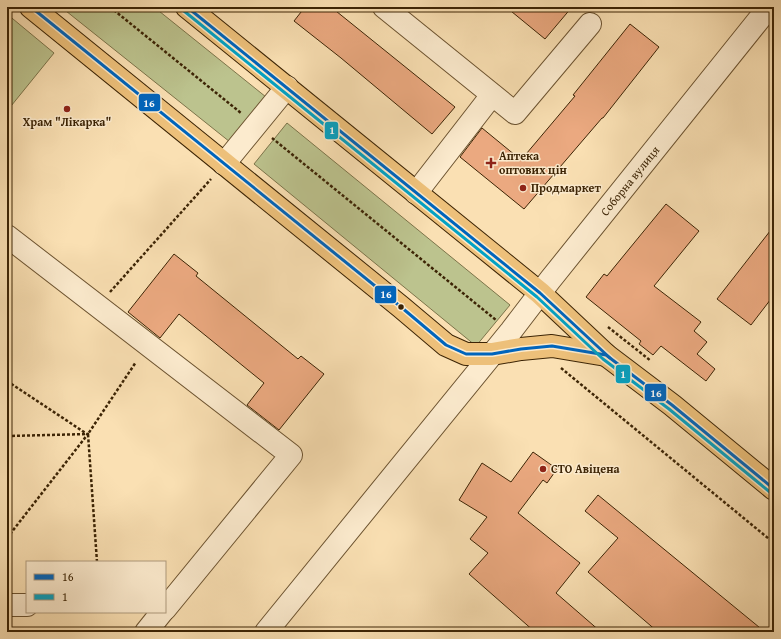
<svg xmlns="http://www.w3.org/2000/svg" width="781" height="639" font-family="'Gentium Book Plus',serif">
<style>
.green{fill:#bcc38e;stroke:#7c744a}
.building{fill:#eba980;stroke:#3c2405}
.lines{fill:none;stroke-linecap:round;stroke-linejoin:round}
.minor-casing{stroke:#6c5330;stroke-width:24}
.major-casing{stroke:#3c2405;stroke-width:24}
.path{stroke:#3c2405;stroke-width:2.5;stroke-dasharray:3 2;stroke-linecap:butt}
.minor{stroke:#fcebce;stroke-width:22}
.major{stroke:#edc07a;stroke-width:22}
.bus-1-casing{stroke:#fcebce;stroke-width:6}
.bus-2-casing{stroke:#fcebce;stroke-width:6}
.bus-1{stroke:#0065bd;stroke-width:3}
.bus-2{stroke:#03a2c4;stroke-width:3}
.poi-dot{fill:#8f2418;stroke:#fcebce;stroke-width:1.5}
.bus-dot{fill:#3c2405;stroke:#fcebce;stroke-width:1.5}
.labels{text-anchor:middle;stroke-width:3;stroke-linejoin:round;paint-order:stroke}
.poi-label{font-size:12px;font-weight:bold;fill:#3c2405;stroke:#fcebce;text-anchor:start}
.street-label{font-size:12px;fill:#3c2405;stroke:#fcebce}
.line-badge{stroke:#fcebce;stroke-width:1.5}
.badge-label{font-size:11px;text-anchor:middle;font-weight:bold;fill:#fff}
</style>
<rect width="100%" height="100%" fill="#fae0b3"/>
<filter id="stains"><feTurbulence type="fractalNoise" baseFrequency=".005" numOctaves="4"/><feColorMatrix values="0 0 0 0 .2 0 0 0 0 .09 0 0 0 0 .02 0 0 0 .5 -.17"/></filter>
<radialGradient id="worn" r=".72"><stop offset=".6" stop-color="#630" stop-opacity="0"/><stop offset="1" stop-color="#630" stop-opacity=".3"/></radialGradient>
<g class="green">
<polygon points="61,7 154,7 266,97 230,142"/>
<polygon points="7,14 54,53 7,111"/>
<polygon points="287,123 510,305 476,346 254,164"/>
</g>
<g class="building">
<polygon points="305,7 331,7 455,107 432,134 341,58 294,21"/>
<polygon points="506,7 572,7 545,39"/>
<polygon points="630,24 659,47 603,118 602,118 524,209 460,157 482,128 521,160 575,96 573,95"/>
<polygon points="666,204 699,231 654,286 701,322 694,331 707,342 697,354 715,369 706,381 661,346 653,355 639,344 641,341 586,297 604,274 607,276"/>
<polygon points="774,226 774,295 751,325 717,299"/>
<polygon points="174,254 198,273 196,276 298,359 301,356 324,374 279,430 247,405 264,383 179,314 160,338 128,312"/>
<polygon points="533,452 557,469 547,483 543,480 518,513 580,563 556,593 601,632 535,632 469,574 488,553 470,539 487,517 459,500 482,463 511,482"/>
<polygon points="598,495 765,632 658,632 588,572 618,538 585,511"/>
</g>
<g class="lines">
<g class="minor-casing">
<g id="minor">
<polyline points="384,7 515,113 590,24"/>
<polyline points="224,164 287,87"/>
<polyline points="416,193 492,95"/>
<polyline points="7,236 291,455 165,609"/>
<polyline points="7,605 27,605"/>
<polyline points="146,632 162,612"/>
<polyline points="266,632 511,331 550,280 769,7"/>
</g>
</g>
<g class="major-casing">
<g id="major">
<polyline points="31,7 401,307 446,345 466,354 492,354 521,349 552,346 606,355"/>
<polyline points="187,7 540,293 606,355 672,405 774,489"/>
</g>
</g>
<g class="path">
<polyline points="110,7 241,113"/>
<polyline points="272,138 496,320"/>
<polyline points="110,292 211,179"/>
<polyline points="608,327 651,361"/>
<polyline points="561,368 774,543"/>
<polyline points="7,381 87,434"/>
<polyline points="7,436 88,434 7,538"/>
<polyline points="97,562 88,434 136,362"/>
</g>
<use href="#minor" class="minor"/>
<use href="#major" class="major"/>
<g class="bus-1-casing">
<g id="bus-1">
<polyline points="31,7 401,307 446,345 466,354 492,354 521,349 552,346 606,355 672,405 774,489"/>
<polyline points="187,7 540,293 610,358"/>
</g>
</g>
<g class="bus-2-casing">
<polyline id="bus-2" points="184,11 537,297 603,359 669,409 771,493"/>
</g>
<use href="#bus-1" class="bus-1"/>
<use href="#bus-2" class="bus-2"/>
</g>
<g class="poi-dot">
<circle cx="67" cy="109" r="4"/>
<path d="M489 157h4v4h4v4h-4v4h-4v-4h-4v-4h4z"/>
<circle cx="523" cy="188" r="4"/>
<circle cx="543" cy="469" r="4"/>
</g>
<circle class="bus-dot" cx="401" cy="307" r="3.5"/>
<g class="labels">
<g class="poi-label">
<text x="67" y="126" text-anchor="middle">Храм "Лікарка"</text>
<text x="499" y="160">Аптека<tspan x="499" dy="14">оптових цін</tspan></text>
<text x="531" y="192">Продмаркет</text>
<text x="551" y="473">СТО Авіцена</text>
</g>
<g class="street-label">
<text transform="translate(630 181) rotate(-51)" y="4">Соборна вулиця</text>
</g>
</g>
<g class="line-badge">
<rect x="138" y="93" width="23" height="19" rx="4" fill="#0065bd"/>
<rect x="324" y="121" width="15" height="19" rx="4" fill="#03a2c4"/>
<rect x="374" y="285" width="23" height="19" rx="4" fill="#0065bd"/>
<rect x="615" y="364" width="16" height="20" rx="4" fill="#03a2c4"/>
<rect x="644" y="383" width="23" height="19" rx="4" fill="#0065bd"/>
</g>
<g class="badge-label">
<text x="149" y="107">16</text>
<text x="332" y="134">1</text>
<text x="386" y="298">16</text>
<text x="623" y="378">1</text>
<text x="656" y="397">16</text>
</g>
<rect width="781" height="639" fill="none" stroke="#fae0b3" stroke-width="24"/>
<rect x="8" y="8" width="765" height="623" fill="none" stroke="#3c2405" stroke-width="2"/>
<rect x="12" y="12" width="757" height="615" fill="none" stroke="#3c2405"/>
<rect x="26" y="561" width="140" height="52" fill="#fcebce" stroke="#af9b7e"/>
<rect x="34" y="574" width="20" height="6" fill="#0065bd" stroke="#af9b7e"/>
<text x="62" y="581" font-size="12" fill="#3c2405">16</text>
<rect x="34" y="594" width="20" height="6" fill="#03a2c4" stroke="#af9b7e"/>
<text x="62" y="601" font-size="12" fill="#3c2405">1</text>
<rect width="100%" height="100%" filter="url(#stains)"/>
<rect width="100%" height="100%" fill="url(#worn)"/>
</svg>
